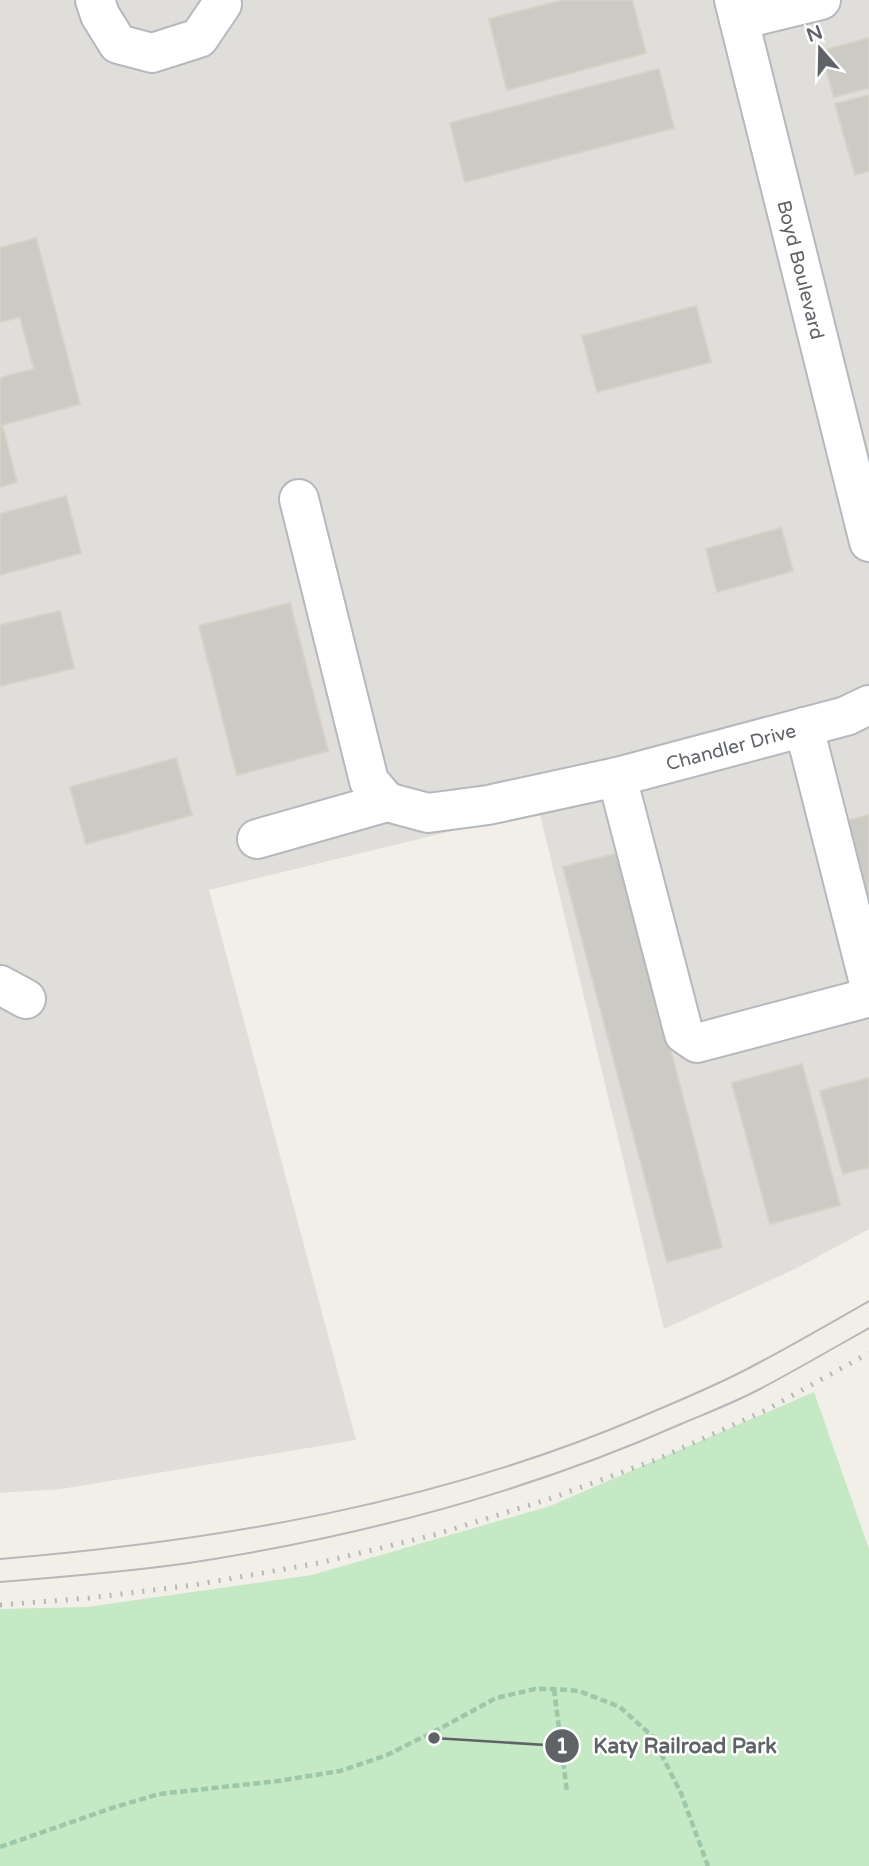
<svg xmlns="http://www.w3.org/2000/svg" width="869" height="1866" font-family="'Varela Round',sans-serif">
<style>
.industrial{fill:#e0deda}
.green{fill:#c5e8c5}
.building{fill:#cccac5;stroke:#d6d1c6;stroke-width:2}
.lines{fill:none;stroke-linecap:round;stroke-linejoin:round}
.minor-casing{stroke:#b5b8bc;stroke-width:42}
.path{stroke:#9cc7a9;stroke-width:4.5;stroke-dasharray:7 3.5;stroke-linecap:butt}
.minor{stroke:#fff;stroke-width:38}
.tram{stroke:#b6b7b8;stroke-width:2}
.rail{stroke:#b6b7b8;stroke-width:5;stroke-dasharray:2 9;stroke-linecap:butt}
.labels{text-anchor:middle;stroke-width:5;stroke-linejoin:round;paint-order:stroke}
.street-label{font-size:19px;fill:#5f6368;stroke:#fff}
.leader{fill:none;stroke:#5f6368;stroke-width:2.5}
.callout-dot{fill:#5f6368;stroke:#fff;stroke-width:2.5}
.mark-label{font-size:21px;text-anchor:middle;font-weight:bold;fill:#fff}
.callout-label{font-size:21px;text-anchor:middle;font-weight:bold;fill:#5f6368;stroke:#fff;stroke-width:5;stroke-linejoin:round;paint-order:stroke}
</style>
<rect width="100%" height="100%" fill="#f1efe8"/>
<polygon class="industrial" points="0,0 869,0 869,1229 797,1268 664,1329 539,810 209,890 356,1440 61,1489 0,1493"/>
<polygon class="green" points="814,1392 869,1549 869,1866 0,1866 0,1609 87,1607 312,1575 550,1506"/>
<g class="building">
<polygon points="563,0 632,0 646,53 507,90 489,19"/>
<polygon points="869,38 869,88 834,97 821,51"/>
<polygon points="659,69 674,128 465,182 450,123"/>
<polygon points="869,95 869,171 855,175 835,104"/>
<polygon points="36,238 80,404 2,425 17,482 0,487 0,378 34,369 20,317 0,322 0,248"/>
<polygon points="696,306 711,362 597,392 582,336"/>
<polygon points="66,496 81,553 0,575 0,514"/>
<polygon points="781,528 793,571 717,592 706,549"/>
<polygon points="290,603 328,751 237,775 199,626"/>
<polygon points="60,611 74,668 0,686 0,625"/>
<polygon points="176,758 192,815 86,844 70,787"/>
<polygon points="869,815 869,907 846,821"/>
<polygon points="619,853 722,1247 667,1262 563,867"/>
<polygon points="802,1064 840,1205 770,1224 732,1083"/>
<polygon points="869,1078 869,1167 843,1174 820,1091"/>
</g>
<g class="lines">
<g class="minor-casing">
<g id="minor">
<polyline points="95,0 100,15 118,44 152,53 199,38 222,4 221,0"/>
<path id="s1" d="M 734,0 L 869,542"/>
<polyline points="739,20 821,0"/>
<polyline points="299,499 369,781 387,802"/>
<polyline points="804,727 869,983"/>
<polyline points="617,777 684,1034 697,1043 863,999 869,989"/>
<path id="s2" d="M 257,839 L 387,802 L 428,813 L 488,805 L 617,777 L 846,716 L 869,705"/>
<polyline points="0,985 26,999"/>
</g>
</g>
<g class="path">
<polyline points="554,1689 567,1792"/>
<polyline points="0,1847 109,1809 159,1794 278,1781 340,1771 387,1755 441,1728 496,1698 535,1689 554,1689 579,1691 620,1707 652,1736 681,1793 708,1866"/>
</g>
<use href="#minor" class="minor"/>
<g class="tram">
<path d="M 0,1559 C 219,1541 440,1503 643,1416 C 678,1401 715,1386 749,1368 C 789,1347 829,1324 869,1301"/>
<path d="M 0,1582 C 63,1577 126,1572 189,1563 C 358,1537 525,1493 681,1424 C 707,1413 733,1403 758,1390 C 796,1370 832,1349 869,1328"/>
</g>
<polyline class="rail" points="0,1605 89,1598 194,1585 319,1563 434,1535 549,1499 658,1459 766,1410 869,1353"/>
</g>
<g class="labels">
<g class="street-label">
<text dy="7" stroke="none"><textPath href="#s1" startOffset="278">Boyd Boulevard</textPath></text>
<text dy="7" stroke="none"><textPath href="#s2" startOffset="488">Chandler Drive</textPath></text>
</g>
</g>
<path class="leader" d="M434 1738L562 1746"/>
<g class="callout-dot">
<circle cx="434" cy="1738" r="7"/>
<circle cx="562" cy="1746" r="18"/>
</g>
<g class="mark-label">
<text x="562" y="1753">1</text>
</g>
<g class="callout-label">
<text x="685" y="1753">Katy Railroad Park</text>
</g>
<g transform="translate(820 49) rotate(340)" stroke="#ffffff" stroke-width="5" paint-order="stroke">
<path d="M0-5L12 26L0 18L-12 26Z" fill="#5f6368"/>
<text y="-10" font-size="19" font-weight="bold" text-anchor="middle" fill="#5f6368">N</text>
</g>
</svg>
